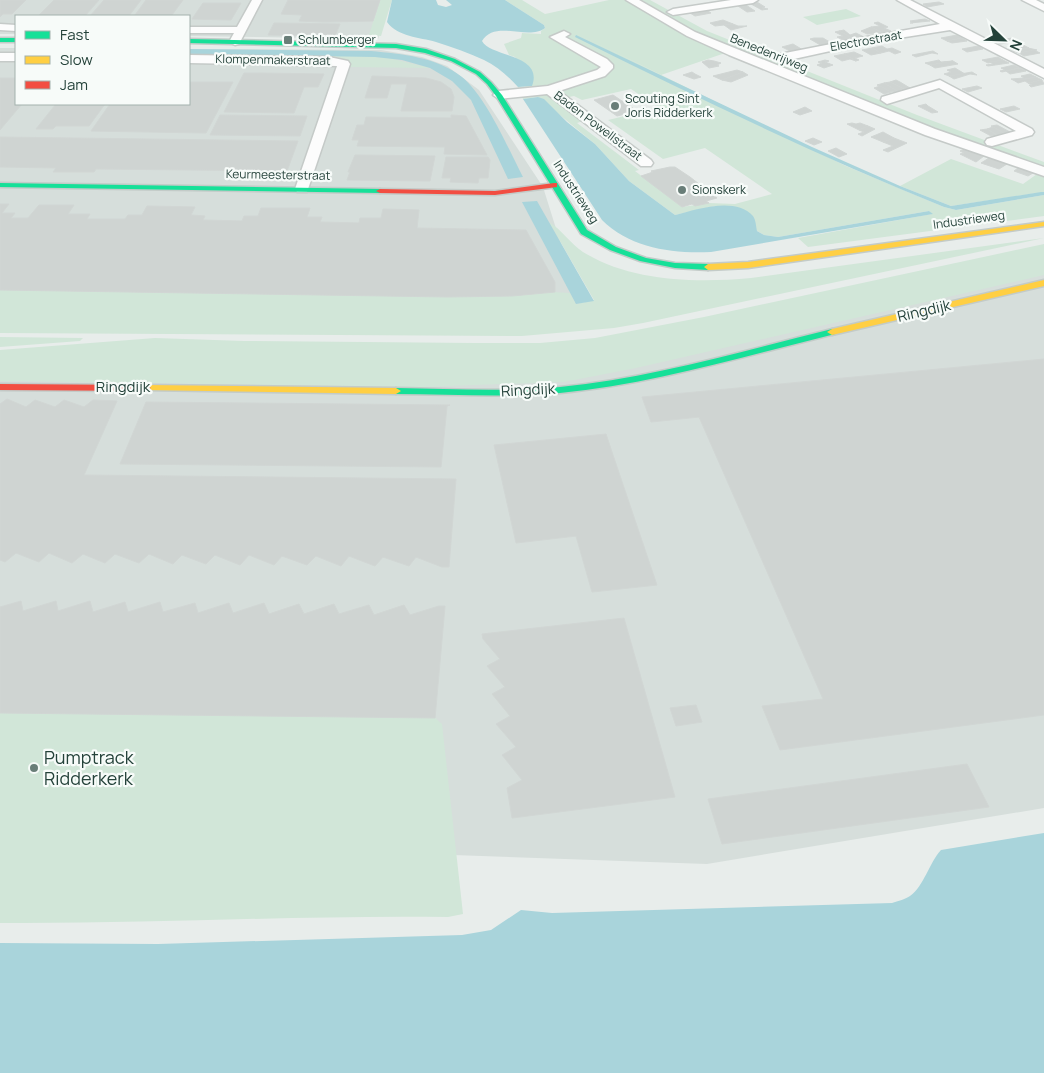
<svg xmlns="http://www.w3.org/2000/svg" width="1044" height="1073" font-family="Manrope,sans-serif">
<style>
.built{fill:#d6dedb}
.green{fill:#d1e6d8;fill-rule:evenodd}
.water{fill:#a9d4db}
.building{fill:#cfd4d2;stroke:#d1d6d4}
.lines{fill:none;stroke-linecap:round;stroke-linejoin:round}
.street-casing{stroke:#c5cac8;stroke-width:3}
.fast-casing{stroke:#c3cbc8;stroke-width:3}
.slow-casing{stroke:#c3cbc8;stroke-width:3}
.jam-casing{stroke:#c3cbc8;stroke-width:3}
.street{fill:#fcfcfc;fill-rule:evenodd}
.fast{fill:#16e098;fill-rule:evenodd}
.slow{fill:#ffcf43;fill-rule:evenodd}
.jam{fill:#f24e42;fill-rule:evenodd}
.poi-dot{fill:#697e78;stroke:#f7fbf9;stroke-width:2}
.labels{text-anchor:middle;stroke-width:4.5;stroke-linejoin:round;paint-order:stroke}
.far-poi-label{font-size:12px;fill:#24423a;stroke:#f7fbf9;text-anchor:start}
.far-street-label{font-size:12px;fill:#24423a;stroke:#f7fbf9}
.street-label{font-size:15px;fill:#24423a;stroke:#f7fbf9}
.near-poi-label{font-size:18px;fill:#24423a;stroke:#f7fbf9;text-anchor:start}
</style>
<rect width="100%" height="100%" fill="#e8edeb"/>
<g class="built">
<polygon points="0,0 391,0 378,39 189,36 189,16 16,16 16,34 0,34"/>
<polygon points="0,48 16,48 16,104 189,104 189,49 381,50 422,57 447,66 479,90 543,187 585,321 0,313"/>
<polygon points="1044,264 1044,808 707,864 0,839 0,362 563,367"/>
</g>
<g class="green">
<polygon points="380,0 392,0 381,36 369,35"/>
<path d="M 505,0 L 522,0 L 545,14 L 609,0 L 628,0 L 728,52 L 661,75 L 580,35 L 846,166 L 944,207 L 956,210 L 1044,195 L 1044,216 L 808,247 L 798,238 L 932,214 L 929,211 L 778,237 L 764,235 L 715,206 L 675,215 L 629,181 L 595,144 L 538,97 L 523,99 L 518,87 L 532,86 L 515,57 L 509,55 L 504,44 L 521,38 L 522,33 L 541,34 L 541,31 L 545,28 L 544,25 ZM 631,89 L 659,108 L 608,120 L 663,159 L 705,148 L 772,194 L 735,204 L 709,203 L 682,207 L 635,171 L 639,170 L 577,123 L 583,121 L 554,100 L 574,96 L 582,100 Z"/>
<polygon points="635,0 650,0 707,31 917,115 1044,162 1044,170 994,153 700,36"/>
<polygon points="846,9 861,16 817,25 803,17"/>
<polygon points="189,54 349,55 389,58 430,68 348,67 349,65 244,58 189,58"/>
<polygon points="951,159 1023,184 1037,174 1044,176 1044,192 951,206 900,186"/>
<path d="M 549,222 C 562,230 570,243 583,252 C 632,282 696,283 751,278 L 1044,238 L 643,323 L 614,328 L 522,336 L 0,333 L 0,290 L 443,297 L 512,296 L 552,292 L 570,293 L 576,304 L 594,300 Z"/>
<polygon points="1044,244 1044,275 636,368 564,382 419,387 0,381 0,350 155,338 244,341 474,343 540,343 595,338 704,317"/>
<polygon points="0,337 83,338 80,341 0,347"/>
<path d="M 0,712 L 434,717 L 442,724 L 463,914 L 448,917 C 299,915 150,924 0,923 Z"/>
</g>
<g class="water">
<path d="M 392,0 L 436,0 L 438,5 L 446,7 L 452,5 L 446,0 L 505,0 L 544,25 L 545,28 C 528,41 495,19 482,41 C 490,57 544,54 532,86 L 518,87 C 508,76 498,67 484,60 C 469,53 452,47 436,42 C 419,37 398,37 387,22 Z"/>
<path d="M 576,35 L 812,147 L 900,186 L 951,206 L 1041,192 L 1044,192 L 1044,195 L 956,210 L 944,207 C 818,156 696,97 575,37 Z"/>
<path d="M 189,49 L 371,51 C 402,54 437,57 462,77 C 487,98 508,148 523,177 L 508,179 L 471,100 L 452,81 L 430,68 L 402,60 L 375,57 L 189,54 Z"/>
<path d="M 538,97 L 544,99 L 567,122 L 595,144 L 629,181 L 675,215 C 696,210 735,196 753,216 C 756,220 756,227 757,231 L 764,235 L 778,237 L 929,211 L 933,214 L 711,252 C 673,254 630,248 602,220 L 523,99 Z"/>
<polygon points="537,201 594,301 576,304 522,202"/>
<path d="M 1044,833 L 1044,1073 L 0,1073 L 0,943 L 158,944 L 462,935 L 491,930 L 521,910 L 552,913 L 892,903 C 898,901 906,899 910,896 C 924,886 929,863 941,850 Z"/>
</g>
<g class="building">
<polygon points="0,0 26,0 12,14 3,14 0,17"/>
<polygon points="54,0 99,0 85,16 38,16"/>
<polygon points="104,0 141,0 129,16 90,16"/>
<polygon points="146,0 183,0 172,15 140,16 142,15 135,15"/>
<polygon points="288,0 380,0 373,21 324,22 299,21 302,15 281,14"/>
<polygon points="757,2 765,7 762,8 768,9 762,10 751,4"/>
<polygon points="939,2 944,4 927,7 923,4"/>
<polygon points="203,3 241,3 231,20 192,19"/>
<polygon points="746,5 755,11 747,12 738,6"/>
<polygon points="700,11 708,11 711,13 695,16 690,13"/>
<polygon points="925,19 930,21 910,23 913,23 910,21"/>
<polygon points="723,20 733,24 715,26 710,23"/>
<polygon points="878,22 888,27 884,28 891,31 883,33 871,27 880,26 874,23"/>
<polygon points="274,23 340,24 335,36 268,35"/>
<polygon points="733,24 738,26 747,26 731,30 724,25"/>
<polygon points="871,27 883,33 867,34 861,31"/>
<polygon points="844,30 850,35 856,33 864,37 854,39 839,31"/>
<polygon points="839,31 854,39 845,41 837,37 843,36 835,32"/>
<polygon points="957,35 962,38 947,41 941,38"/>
<polygon points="814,38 823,38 833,44 822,46 810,39"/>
<polygon points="962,38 967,41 952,43 947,41"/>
<polygon points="1012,38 1014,39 1010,40 1013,42 1000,44 995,41"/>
<polygon points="793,44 803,50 792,52 782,47"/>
<polygon points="1023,45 1029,48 1013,51 1008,48"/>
<polygon points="882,46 887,49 892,48 901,52 895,54 889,51 881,53 872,48"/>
<polygon points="978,46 983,49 967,52 962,49"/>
<polygon points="872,48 881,53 871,55 862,50"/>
<polygon points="1028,48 1037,50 1019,53 1013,51"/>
<polygon points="1034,50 1040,53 1024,56 1019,53"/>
<polygon points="933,51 938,54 932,53 916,57 912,55"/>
<polygon points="854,52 863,56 855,58 859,60 856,61 844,54"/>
<polygon points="844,54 856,61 850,59 842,61 834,56"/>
<polygon points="998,57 1003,60 988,63 982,60"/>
<polygon points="708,60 714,61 721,63 717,65 719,66 709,68 702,62"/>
<polygon points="825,60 829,61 825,62 833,65 824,68 817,65 822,63 818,62"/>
<polygon points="939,60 941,62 953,61 930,65 925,63"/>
<polygon points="1003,60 1009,63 988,66 986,65 993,64 990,62"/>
<polygon points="953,61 958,64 935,68 930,65"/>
<polygon points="1014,65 1020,68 1002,72 1000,71 1005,70 1001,68"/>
<polygon points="955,68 965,74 949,76 944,74 951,72 947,70"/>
<polygon points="1020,68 1026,71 1010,74 1006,71"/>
<polygon points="737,70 743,72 722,80 713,76"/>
<polygon points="692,72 695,74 701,77 694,79 683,75"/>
<polygon points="743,72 748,75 731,82 722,80"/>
<polygon points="972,72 977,75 970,74 954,79 949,76"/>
<polygon points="244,73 258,73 324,74 318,87 304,87 294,113 224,112"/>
<polygon points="1030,74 1036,77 1015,81 1011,79 1024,78 1021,76"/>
<polygon points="372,76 426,78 441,82 451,89 454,97 452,111 401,111 407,84 391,84 387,98 365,98"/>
<polygon points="1036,77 1042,80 1028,83 1025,81 1018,83 1015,81"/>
<polygon points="0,78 16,78 16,104 22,104 0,130"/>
<polygon points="896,80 900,82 910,88 904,89 890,82"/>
<polygon points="1042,80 1044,84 1031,87 1029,85 1032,85 1028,83"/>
<polygon points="189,82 233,82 206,133 91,131 110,104 189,104"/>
<polygon points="890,82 904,89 897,91 884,83"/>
<polygon points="884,83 897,91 891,92 877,85"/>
<polygon points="880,86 891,92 884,94 874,88"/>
<polygon points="977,86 982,88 968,92 962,89"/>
<polygon points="613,95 637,111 617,116 594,100"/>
<polygon points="56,104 105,104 89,126 56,126 53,129 36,129"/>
<polygon points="926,104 928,106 938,112 932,113 918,106"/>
<polygon points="1014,106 1020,109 1006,112 1000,109"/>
<polygon points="805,107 812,111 800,115 793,112"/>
<polygon points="220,115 307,116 300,136 210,135"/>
<polygon points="451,115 466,116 487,155 444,154 445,147 357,146 359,140 352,140 357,125 364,125 366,117 451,118"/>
<polygon points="852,123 856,124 860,123 868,126 859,130 847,124"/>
<polygon points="997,125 1010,132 1004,133 991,126"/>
<polygon points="868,126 875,129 862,136 858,134 864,132 859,130"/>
<polygon points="993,127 1004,133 997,135 987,129"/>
<polygon points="987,129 997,135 991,136 980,130"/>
<polygon points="883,132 894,138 883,142 871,137"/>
<polygon points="0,137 298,141 287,171 96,169 94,172 53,172 56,168 0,167"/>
<polygon points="813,138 822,142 814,145 805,141"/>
<polygon points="894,138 907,143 888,152 883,150 893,146 883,142"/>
<polygon points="836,148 847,154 839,157 828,151"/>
<polygon points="965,149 969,150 984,156 976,162 960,154 964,153 960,151"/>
<polygon points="355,155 435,156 430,181 347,180 350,172 348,172"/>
<polygon points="446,157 488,157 490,160 488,178 479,178 478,183 450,182 451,178 442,178"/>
<polygon points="989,158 1007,164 999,169 981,163"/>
<polygon points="670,167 675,167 690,177 717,198 706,201 709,203 695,206 692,204 682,207 641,176 653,172 651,171"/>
<polygon points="1018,168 1033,173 1028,176 1014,171"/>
<polygon points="0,204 9,204 2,213 15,213 11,218 28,218 39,205 74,205 68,214 90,214 87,219 125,219 128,215 142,215 147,206 195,207 191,215 205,216 203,220 242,221 244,216 258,216 261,208 310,208 307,217 322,217 320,222 359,223 360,218 381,218 383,209 419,210 417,228 526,230 555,282 555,292 512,296 448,297 0,290"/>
<polygon points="1044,359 1044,715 780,750 762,706 823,699 699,417 651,422 642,397"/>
<polygon points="7,399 26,407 35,400 55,407 64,400 84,407 93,400 117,401 84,475 456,479 449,567 442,567 416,557 409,566 383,557 375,566 349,556 341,566 316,556 307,565 282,556 274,565 249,555 240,565 215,555 206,564 182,555 173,564 149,554 139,563 115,554 105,563 83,554 72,563 49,553 39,562 16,553 5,562 0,560 0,404"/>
<polygon points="146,402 450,405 447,406 441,467 120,464"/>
<polygon points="606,434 611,449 657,585 592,592 576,536 516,543 494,445"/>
<polygon points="21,601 23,611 56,601 58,611 90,601 93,612 125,602 128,612 160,602 163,612 195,603 198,613 229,603 233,613 264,603 269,614 299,604 304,614 334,604 339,614 369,605 374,615 404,605 410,615 439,606 445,606 435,718 0,713 0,607"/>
<polygon points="624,618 675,797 512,818 507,788 522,780 502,755 516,747 496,724 510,716 492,694 505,687 487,666 500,659 483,639 482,634"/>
<polygon points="696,705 702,722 676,726 670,708"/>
<polygon points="967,764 989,807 722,844 708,799"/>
</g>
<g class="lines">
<g class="street-casing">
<g id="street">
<polygon points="252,0 262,0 239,44 235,45 229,42 234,33 189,33 189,27 237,27"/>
<polygon points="626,0 639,0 695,32 935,129 1044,167 1044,176 925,135 729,55 687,36"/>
<polygon points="731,0 758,0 753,3 673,15 667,12 673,9"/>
<polygon points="897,0 910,0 1044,69 1044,78 950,30 867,43 780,62 774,58 780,54 867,37 940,24"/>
<polygon points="1022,0 1036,0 1044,4 1044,11"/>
<polygon points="0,24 16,25 16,31 0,30"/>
<polygon points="564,31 570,34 565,37 607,59 613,65 613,68 605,76 559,91 651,160 653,163 651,166 641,166 547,94 499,99 493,95 499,91 548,86 597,70 601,67 550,37"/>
<rect x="0" y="53" width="16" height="8"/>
<polygon points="189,55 329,57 348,61 350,64 307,192 297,192 295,189 337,66 189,63"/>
<polygon points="940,80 1032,129 1034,132 1032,135 992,146 987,145 985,142 987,139 1016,131 939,88 887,104 881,100 882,97"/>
</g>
</g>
<g class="fast-casing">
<g id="fast">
<rect x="0" y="38" width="16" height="4"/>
<polygon points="189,39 396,44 426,49 455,59 480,72 491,82 502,95 587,230 616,247 646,258 675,263 708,264 712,267 708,270 675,268 640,261 610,250 581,234 496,96 487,84 476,74 451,61 425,53 396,48 189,43"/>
<polygon points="0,183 380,189 384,191 380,193 0,187"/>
<path d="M 832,329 L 835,330 L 835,334 C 745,356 653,384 560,393 C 505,398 450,394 396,394 L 391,391 L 396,388 C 451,389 505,392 560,387 C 652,378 742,351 832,329 Z"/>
</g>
</g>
<g class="slow-casing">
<g id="slow">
<polygon points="1044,222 1044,226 748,268 708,270 704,267 708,264 748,262"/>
<polygon points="1044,280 1044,286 832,335 827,332 832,329"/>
<polygon points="146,385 396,388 401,391 396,394 143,390 141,388 143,386"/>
</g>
</g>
<g class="jam-casing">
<g id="jam">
<polygon points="554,183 557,183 557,187 495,195 380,193 376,191 380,189 495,191"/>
<polygon points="0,384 146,385 151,388 146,391 0,390"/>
</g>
</g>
<use href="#street" class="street"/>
<use href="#fast" class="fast"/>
<use href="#slow" class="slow"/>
<use href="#jam" class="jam"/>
</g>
<g class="poi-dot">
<rect x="283" y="35" width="10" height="10" rx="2.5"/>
<circle cx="615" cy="106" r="5"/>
<circle cx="682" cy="190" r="5"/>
<circle cx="34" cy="768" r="5"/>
</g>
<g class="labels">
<g class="far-poi-label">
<text x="298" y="44">Schlumberger</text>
<text x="625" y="103">Scouting Sint<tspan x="625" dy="14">Joris Ridderkerk</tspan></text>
<text x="692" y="194">Sionskerk</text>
</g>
<g class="far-street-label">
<text transform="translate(866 41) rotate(-10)" y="4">Electrostraat</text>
<text transform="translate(769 53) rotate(22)" y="4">Benedenrijweg</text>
<text transform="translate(273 60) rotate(1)" y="4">Klompenmakerstraat</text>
<text transform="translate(598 126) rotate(37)" y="4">Baden Powellstraat</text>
<text transform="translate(278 175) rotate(1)" y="4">Keurmeesterstraat</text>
<text transform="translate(576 192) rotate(57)" y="4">Industrieweg</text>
<text transform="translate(969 220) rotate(-8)" y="4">Industrieweg</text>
</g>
<g class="street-label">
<text transform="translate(924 311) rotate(-13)" y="5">Ringdijk</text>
<text x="123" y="392">Ringdijk</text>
<text transform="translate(528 390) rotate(-3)" y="5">Ringdijk</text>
</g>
<g class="near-poi-label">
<text x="44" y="764">Pumptrack<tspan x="44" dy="21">Ridderkerk</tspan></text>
</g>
</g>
<rect x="15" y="15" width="175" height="90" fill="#f7fbf9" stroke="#a3b1ad"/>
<rect x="25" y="31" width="25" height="8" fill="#16e098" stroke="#a3b1ad"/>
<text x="60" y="40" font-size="15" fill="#24423a">Fast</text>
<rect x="25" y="56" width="25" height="8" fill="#ffcf43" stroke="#a3b1ad"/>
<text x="60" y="65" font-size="15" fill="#24423a">Slow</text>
<rect x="25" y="81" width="25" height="8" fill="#f24e42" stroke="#a3b1ad"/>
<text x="60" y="90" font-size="15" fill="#24423a">Jam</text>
<g transform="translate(1004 40) rotate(113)" stroke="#f7fbf9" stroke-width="4" paint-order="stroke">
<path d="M0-4L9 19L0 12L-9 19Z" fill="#24423a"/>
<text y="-8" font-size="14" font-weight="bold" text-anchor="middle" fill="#24423a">N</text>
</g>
</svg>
